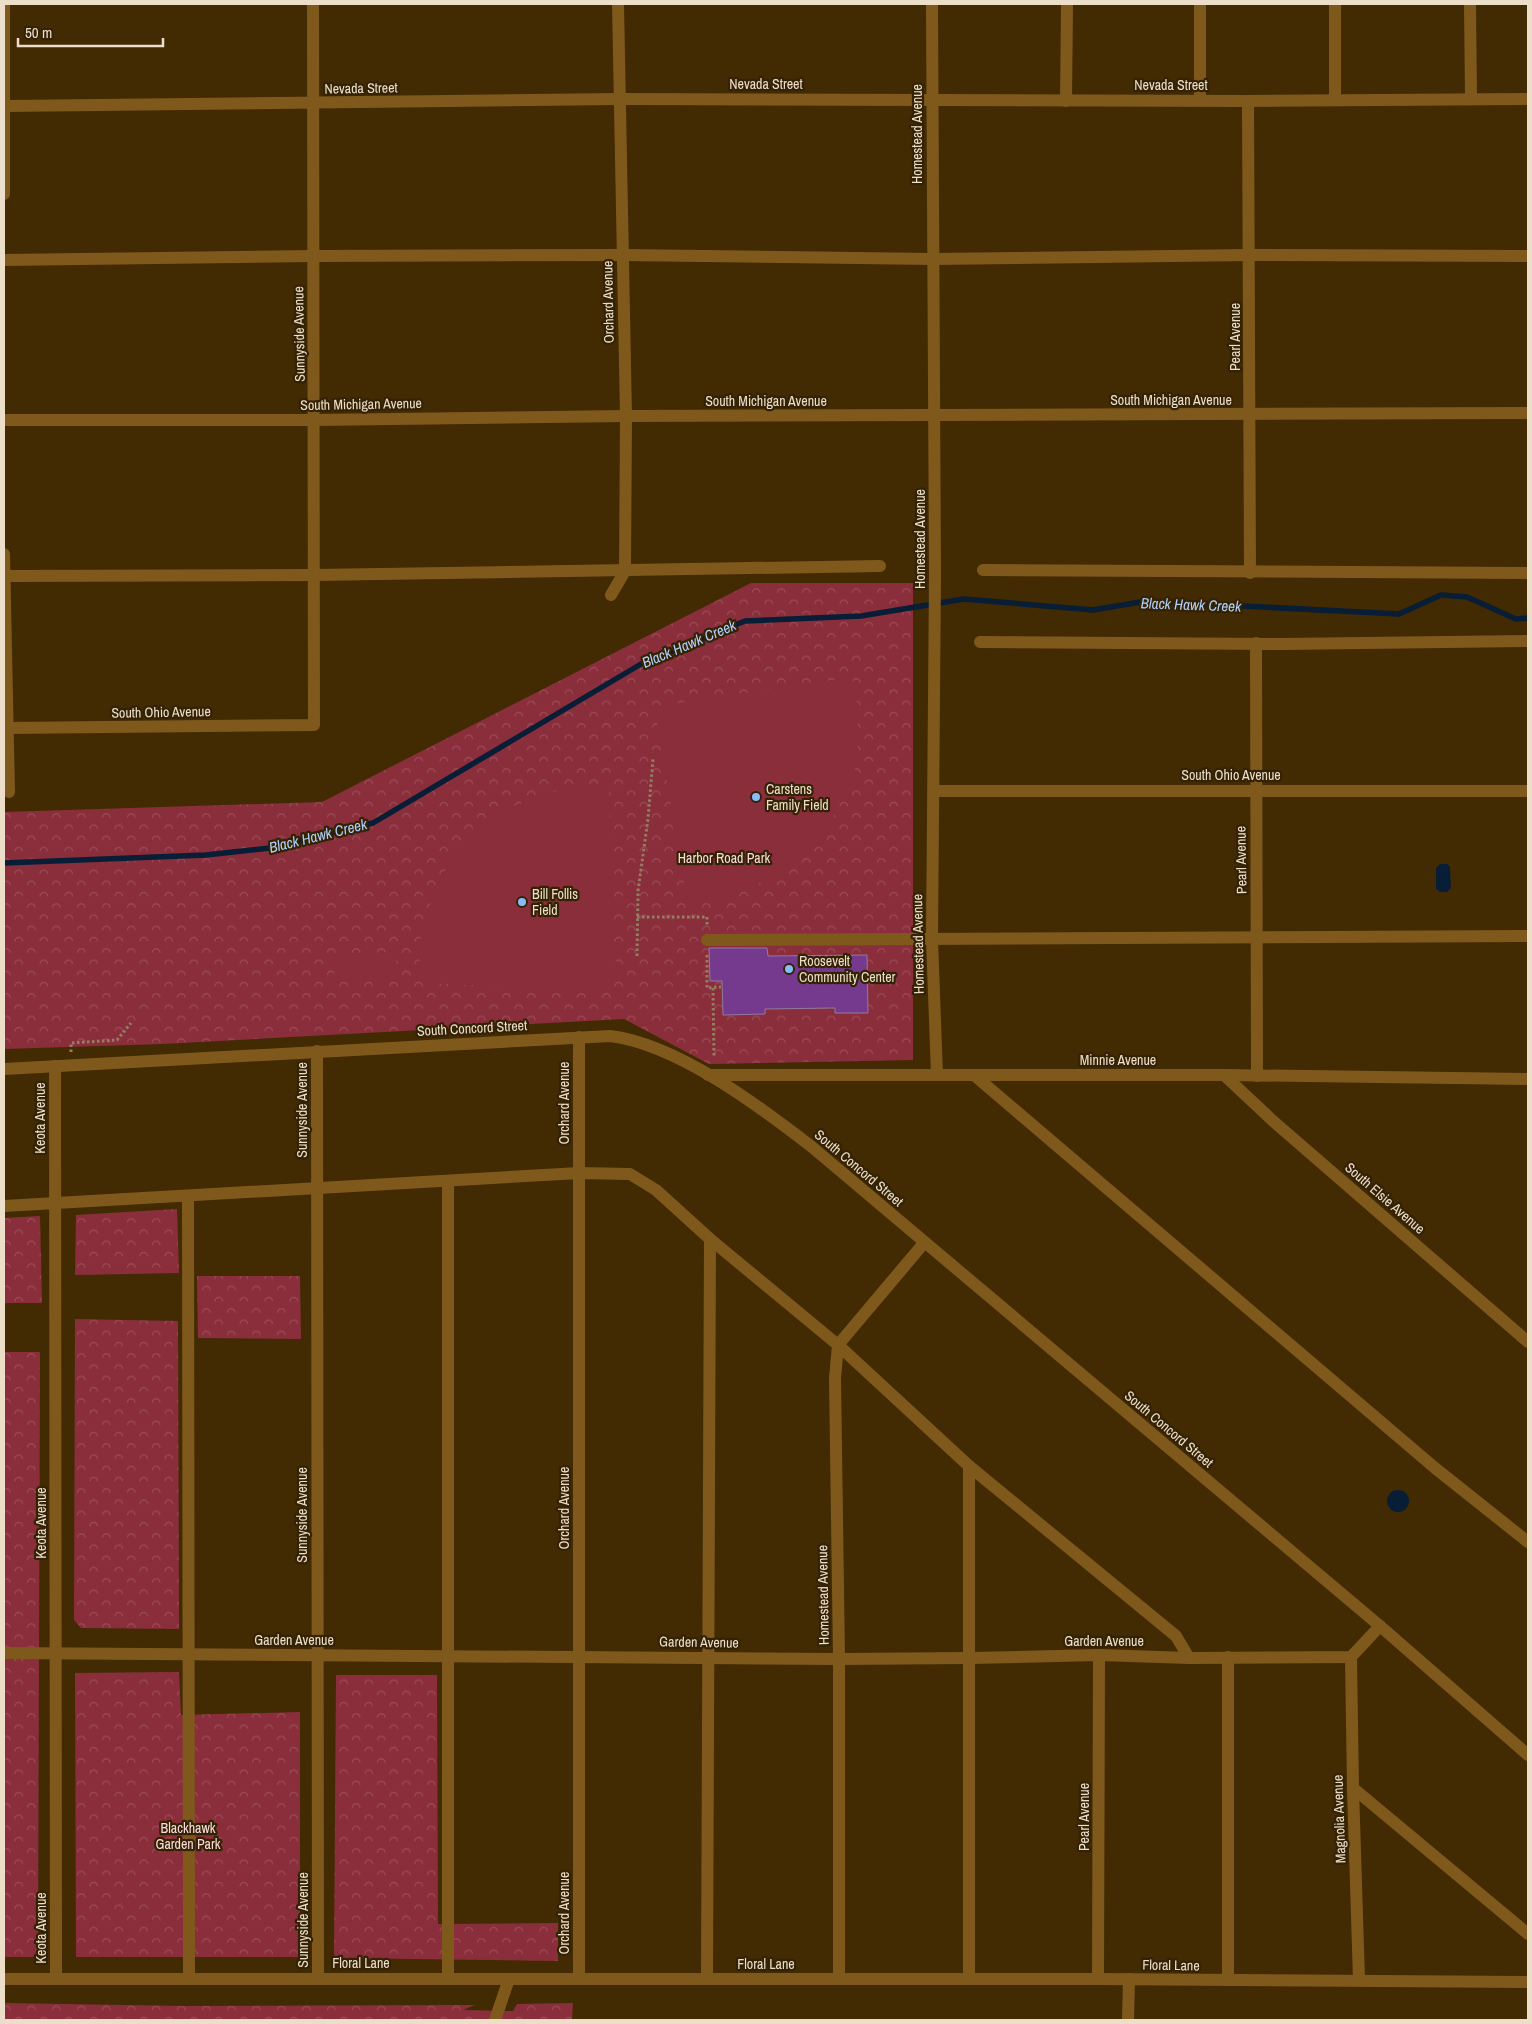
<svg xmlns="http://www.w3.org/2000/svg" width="1532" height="2024" font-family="'Archivo Narrow',sans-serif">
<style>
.forest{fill:url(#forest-crowns)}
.garden{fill:#8a2e3c}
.water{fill:#081d36}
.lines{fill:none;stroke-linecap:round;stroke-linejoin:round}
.stream{stroke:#081d36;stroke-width:5.5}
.building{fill:#753a8d;stroke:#937a9f}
.path{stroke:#927e60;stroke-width:3;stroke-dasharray:2.5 2.5;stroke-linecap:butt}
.minor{stroke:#7f591b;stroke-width:12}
.poi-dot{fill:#88bbfc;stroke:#342205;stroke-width:2}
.labels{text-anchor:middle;stroke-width:4.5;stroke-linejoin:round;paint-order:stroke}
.street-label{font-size:14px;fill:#eddeca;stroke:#342205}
.poi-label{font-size:14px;fill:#eddeca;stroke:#342205;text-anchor:start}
.park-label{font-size:14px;fill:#fadbdc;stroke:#342205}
.water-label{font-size:15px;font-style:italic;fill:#afd0fa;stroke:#342205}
</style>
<defs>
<pattern id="forest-crowns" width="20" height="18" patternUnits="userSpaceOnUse" patternTransform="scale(1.25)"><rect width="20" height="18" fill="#8a2e3c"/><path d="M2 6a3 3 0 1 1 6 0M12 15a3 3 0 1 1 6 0" fill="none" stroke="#9b4c57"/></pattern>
</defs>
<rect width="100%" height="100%" fill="#422a03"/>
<g class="forest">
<polygon points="751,583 913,583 913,1060 709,1064 624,1019 163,1044 4,1049 4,812 322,802"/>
<polygon points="177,1209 179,1273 75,1275 76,1215"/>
<polygon points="40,1216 42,1303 4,1303 4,1218"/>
<polygon points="197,1276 300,1276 301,1339 198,1338"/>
<polygon points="75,1319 178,1321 179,1629 81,1628 74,1620"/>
<polygon points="4,1352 40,1352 38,1957 4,1957"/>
<polygon points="179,1672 181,1715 300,1712 300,1957 76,1957 75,1673"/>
<polygon points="336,1675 437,1675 438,1924 558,1923 558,1961 334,1958"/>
<polygon points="4,2003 185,2006 475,2005 463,2010 513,2011 517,2004 573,2003 572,2020 4,2020"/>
</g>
<g class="garden">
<polygon points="852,677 857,704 858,743 854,774 832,820 807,850 768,879 733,896 687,902 657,720 666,705"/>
<polygon points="585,787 609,789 613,944 617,970 594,990 422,983 419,949 425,919 437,885 453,857 503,810 562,789"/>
<polygon points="396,952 397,979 335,982 334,955"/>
</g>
<g class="water">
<polygon points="1440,864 1447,864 1450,867 1451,888 1447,892 1440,892 1436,889 1436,868"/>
<circle cx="1398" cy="1501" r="11"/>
</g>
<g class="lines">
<polyline class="stream" points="4,863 206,855 270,848 373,823 641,664 745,621 861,616 964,599 1093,610 1146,601 1399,614 1441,595 1467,597 1516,619 1528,618"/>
</g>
<polygon class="building" points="709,948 767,948 768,956 867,955 868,1013 835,1013 835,1008 765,1009 765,1014 723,1015 722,981 710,981"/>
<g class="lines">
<g class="path">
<polyline points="637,917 707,917 707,927"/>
<polyline points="707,955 707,988 721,987"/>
<polyline points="637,956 638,891 648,819 653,759"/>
<polyline points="713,988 714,1058"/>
<polyline points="71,1052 71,1043 117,1040 131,1023"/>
</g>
<g class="minor">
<polyline points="932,4 935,575 932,939 937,1075"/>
<polyline points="1335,4 1335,99"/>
<polyline points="1470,4 1471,99"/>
<polyline points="1200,100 1200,4"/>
<polyline points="1066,101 1067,4"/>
<polyline points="1248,101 1250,573"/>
<polyline points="5,106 619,99 1248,101 1528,99"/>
<polyline points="4,194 4,4"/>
<polyline points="4,260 313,256 622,255 932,259 1250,255 1528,256"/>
<polyline points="4,420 315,420 626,416 1528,413"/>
<polyline points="4,554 9,792"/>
<polyline points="983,570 1528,573"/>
<polyline points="4,576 315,575 880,566"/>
<polyline points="611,595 625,571 626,416 618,4"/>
<polyline points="980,642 1282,644 1528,641"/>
<polyline points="1256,643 1257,1076"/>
<polyline points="8,728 314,725 313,4"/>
<polyline points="934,791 1528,791"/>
<polyline points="707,940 1528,936"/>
<polyline points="317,1051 318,1978"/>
<polyline points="55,1066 56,1979"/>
<path d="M 4,1069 L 610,1036 C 677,1044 759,1106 812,1147 L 1380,1626 L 1528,1755"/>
<polyline points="708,1075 1224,1075 1528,1079"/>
<polyline points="974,1075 1435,1468 1528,1542"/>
<polyline points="1224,1075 1273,1121 1528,1342"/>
<polyline points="188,1197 189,1978"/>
<polyline points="4,1206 579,1173 630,1174 656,1190 710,1239 707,1979"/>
<polyline points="710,1239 838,1345 969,1466 1176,1636 1189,1658"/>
<polyline points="969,1466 969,1979"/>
<polyline points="4,1653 839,1659 970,1658 1099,1655 1189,1658 1351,1657 1380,1626"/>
<polyline points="1228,1657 1228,1980"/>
<polyline points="1351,1657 1353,1788 1359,1980"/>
<polyline points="1353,1788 1528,1934"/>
<polyline points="4,1979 1098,1979 1528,1982"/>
<polyline points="448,1979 448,1181"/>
<polyline points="579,1979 579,1037"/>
<polyline points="839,1979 839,1659 835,1378 838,1345 924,1243"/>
<polyline points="1098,1979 1099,1655"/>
<polyline points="495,2020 509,1979"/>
<polyline points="1128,2020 1129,1979"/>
</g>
</g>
<g class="poi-dot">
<circle cx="756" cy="797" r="5"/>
<circle cx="522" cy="902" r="5"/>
<circle cx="789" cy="969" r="5"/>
</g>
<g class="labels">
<g class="street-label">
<text x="766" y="89">Nevada Street</text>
<text x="1171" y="90">Nevada Street</text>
<text transform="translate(361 88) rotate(-1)" y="5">Nevada Street</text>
<text transform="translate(917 134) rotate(-90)" y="5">Homestead Avenue</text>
<text transform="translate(608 302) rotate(-91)" y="5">Orchard Avenue</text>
<text transform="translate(299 334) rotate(-91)" y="5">Sunnyside Avenue</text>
<text transform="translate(1235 337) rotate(-90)" y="5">Pearl Avenue</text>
<text x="1171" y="405">South Michigan Avenue</text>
<text x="766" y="406">South Michigan Avenue</text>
<text transform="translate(361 404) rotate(-1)" y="5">South Michigan Avenue</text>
<text transform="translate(920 539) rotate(-90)" y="5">Homestead Avenue</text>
<text transform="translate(161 712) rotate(-1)" y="5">South Ohio Avenue</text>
<text x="1231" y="780">South Ohio Avenue</text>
<text transform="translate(1241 860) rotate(-91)" y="5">Pearl Avenue</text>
<text transform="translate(918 944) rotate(-91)" y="5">Homestead Avenue</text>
<text transform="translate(472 1028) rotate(-3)" y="5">South Concord Street</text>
<text x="1118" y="1065">Minnie Avenue</text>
<text transform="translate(564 1103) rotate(-90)" y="5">Orchard Avenue</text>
<text transform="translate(302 1110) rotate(-90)" y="5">Sunnyside Avenue</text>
<text transform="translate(40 1118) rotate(-90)" y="5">Keota Avenue</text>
<text transform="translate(859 1168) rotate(40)" y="5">South Concord Street</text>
<text transform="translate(1385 1198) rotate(41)" y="5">South Elsie Avenue</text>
<text transform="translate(1169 1429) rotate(40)" y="5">South Concord Street</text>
<text transform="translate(564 1508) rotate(-90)" y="5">Orchard Avenue</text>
<text transform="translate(302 1515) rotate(-90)" y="5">Sunnyside Avenue</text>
<text transform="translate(41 1523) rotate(-90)" y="5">Keota Avenue</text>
<text transform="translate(823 1595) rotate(-91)" y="5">Homestead Avenue</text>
<text x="294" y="1645">Garden Avenue</text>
<text x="1104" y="1646">Garden Avenue</text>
<text transform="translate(699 1642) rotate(1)" y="5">Garden Avenue</text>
<text transform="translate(1084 1817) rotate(-90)" y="5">Pearl Avenue</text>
<text transform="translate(1339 1819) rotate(-92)" y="5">Magnolia Avenue</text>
<text transform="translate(564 1913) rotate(-90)" y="5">Orchard Avenue</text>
<text transform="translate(303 1920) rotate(-90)" y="5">Sunnyside Avenue</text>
<text transform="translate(41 1928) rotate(-90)" y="5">Keota Avenue</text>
<text x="361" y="1968">Floral Lane</text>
<text x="766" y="1969">Floral Lane</text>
<text transform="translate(1171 1965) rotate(1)" y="5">Floral Lane</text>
</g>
<g class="poi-label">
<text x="766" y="794">Carstens<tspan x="766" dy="16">Family Field</tspan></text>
<text x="532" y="899">Bill Follis<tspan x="532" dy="16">Field</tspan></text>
<text x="799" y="966">Roosevelt<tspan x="799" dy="16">Community Center</tspan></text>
</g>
<g class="park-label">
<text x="724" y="863">Harbor Road Park</text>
<text x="188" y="1833">Blackhawk<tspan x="188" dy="16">Garden Park</tspan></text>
</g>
<g class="water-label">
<text transform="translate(1191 605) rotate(2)" y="5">Black Hawk Creek</text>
<text transform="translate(689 644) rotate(-23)" y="5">Black Hawk Creek</text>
<text transform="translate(318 836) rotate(-14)" y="5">Black Hawk Creek</text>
</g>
</g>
<rect width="1532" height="2024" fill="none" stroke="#eddeca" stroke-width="10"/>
<path d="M18 38v8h145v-8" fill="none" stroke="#eddeca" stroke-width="2.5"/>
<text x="25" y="38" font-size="15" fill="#eddeca" stroke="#342205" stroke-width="4" paint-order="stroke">50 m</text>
</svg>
